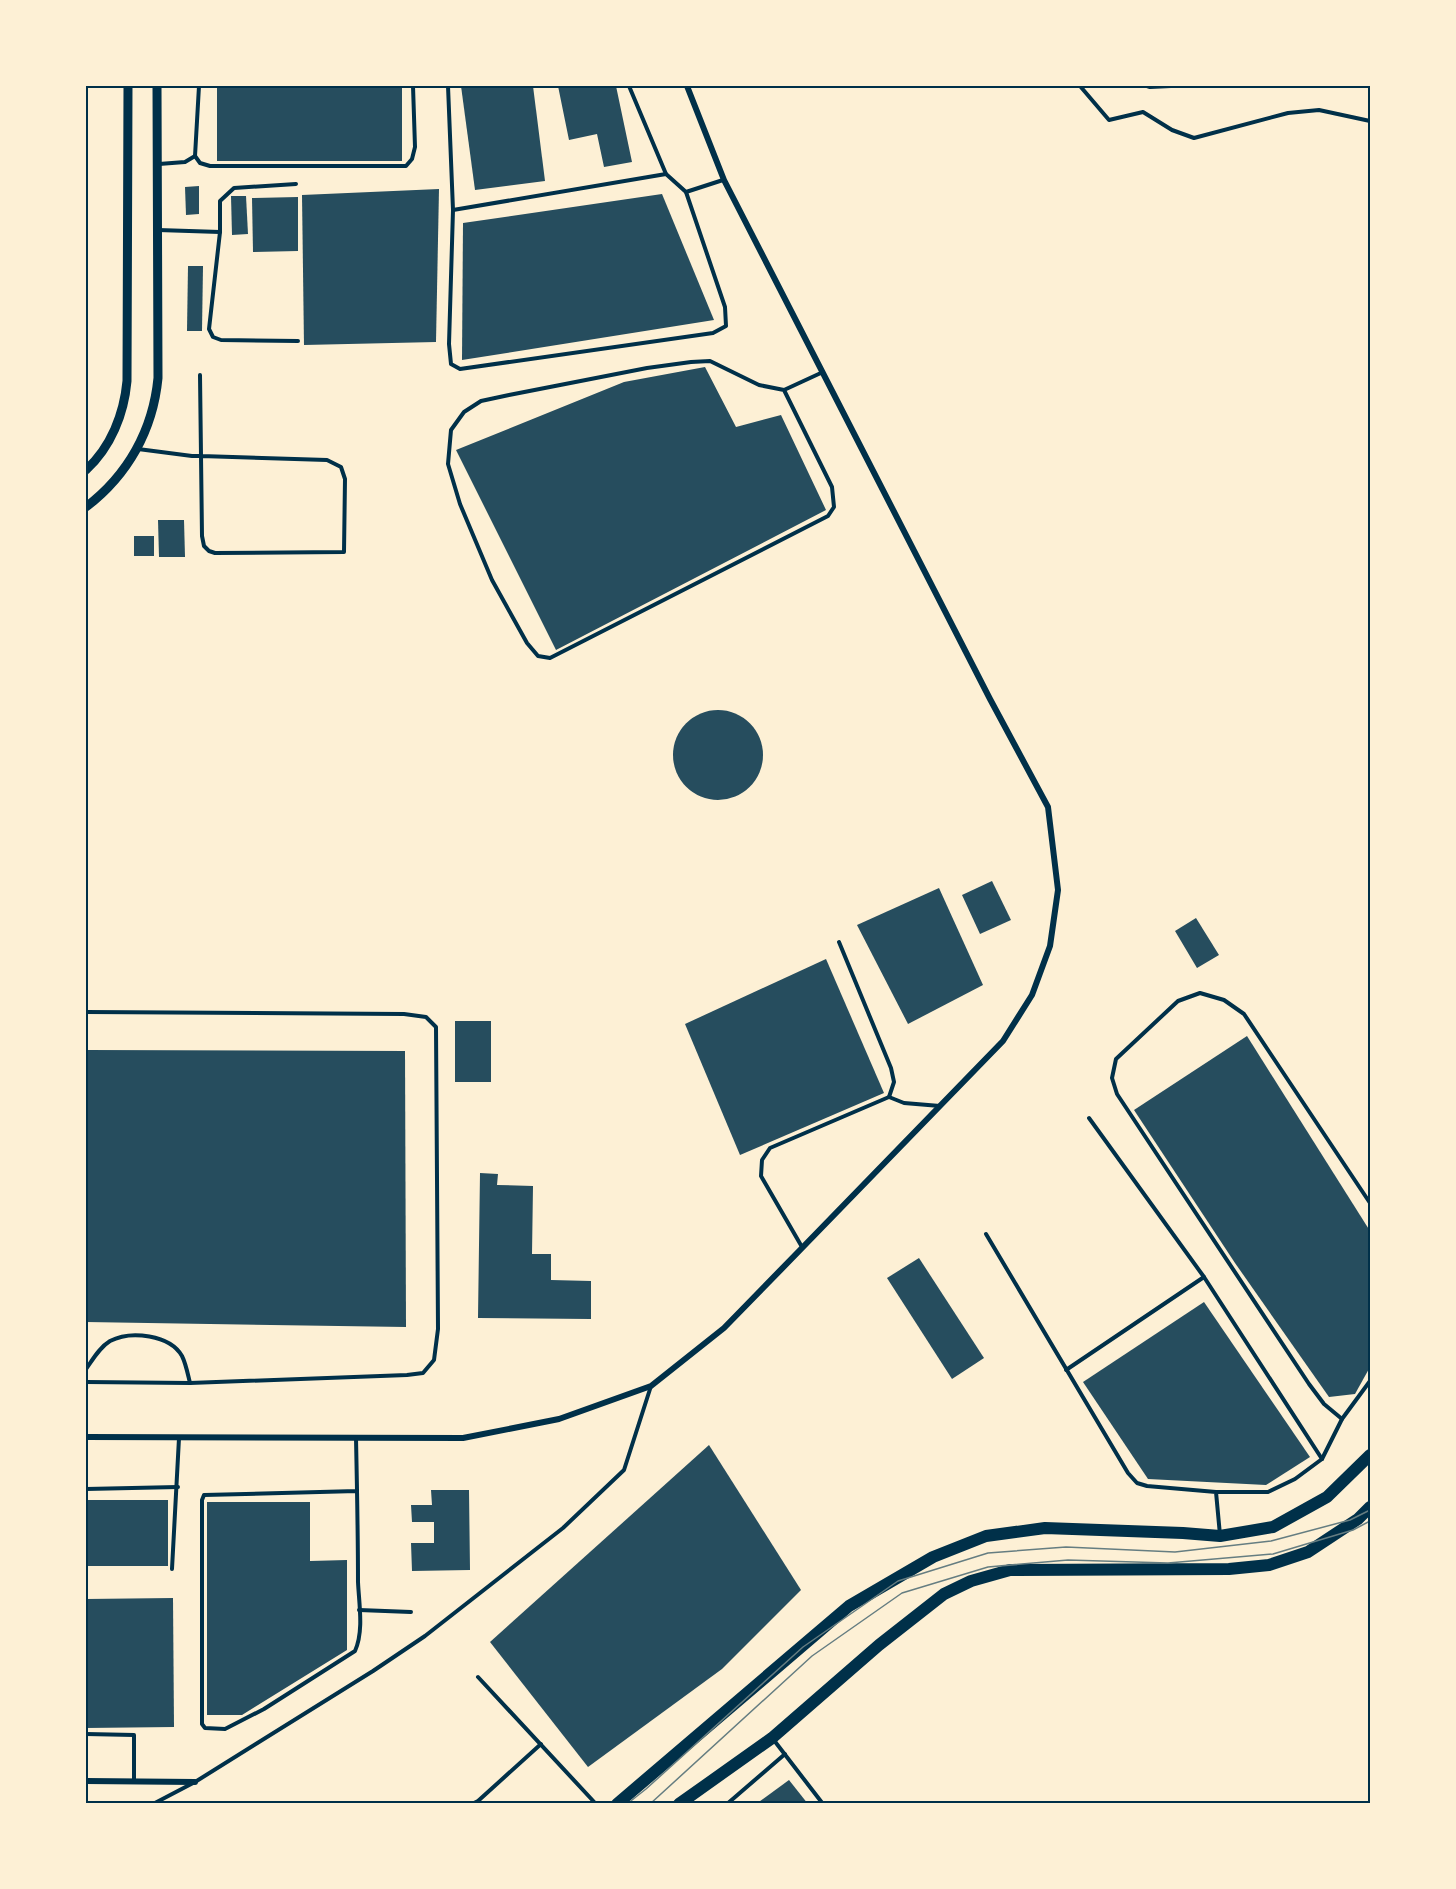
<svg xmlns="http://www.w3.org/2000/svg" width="1456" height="1889" font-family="'Nunito Sans',sans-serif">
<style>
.building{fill:#264d5e}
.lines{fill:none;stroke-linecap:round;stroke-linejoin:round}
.service{stroke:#003049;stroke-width:4}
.minor{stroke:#003049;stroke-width:6}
.tertiary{stroke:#003049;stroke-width:9}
.primary{stroke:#003049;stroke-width:12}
.tram{stroke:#657d81;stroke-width:1.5}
.neatline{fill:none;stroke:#003049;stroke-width:2}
</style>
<rect width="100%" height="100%" fill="#fdf0d5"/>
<g class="building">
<rect x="217" y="86" width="185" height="75"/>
<polygon points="461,86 533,86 545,181 475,190"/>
<polygon points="558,86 616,86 632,162 604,167 597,134 569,140"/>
<polygon points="199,186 199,214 186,215 185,187"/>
<polygon points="439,189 436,342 304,345 302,195"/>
<polygon points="662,194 714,320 462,360 463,223"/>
<polygon points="231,196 246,196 248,234 232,235"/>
<polygon points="298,197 298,251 253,252 252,198"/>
<polygon points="188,266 203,266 202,331 187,331"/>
<polygon points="705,367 736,427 781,415 826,510 556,650 456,450 624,382"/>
<polygon points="158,520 184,520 185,557 159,557"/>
<rect x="134" y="536" width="20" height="20"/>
<circle cx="718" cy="755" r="45"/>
<polygon points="992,881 1011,920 980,934 962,895"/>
<polygon points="939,888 983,985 908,1024 857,925"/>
<polygon points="1196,918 1219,955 1197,968 1175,931"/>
<polygon points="826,959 884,1093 740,1155 685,1024"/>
<rect x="455" y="1021" width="36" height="61"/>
<polygon points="1247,1036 1370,1231 1370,1367 1355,1394 1329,1397 1235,1263 1134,1110"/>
<polygon points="86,1050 405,1051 406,1327 86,1322"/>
<polygon points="480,1173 498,1174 497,1185 533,1186 532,1254 551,1254 551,1280 591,1281 591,1319 478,1318"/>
<polygon points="919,1258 984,1358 952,1379 887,1278"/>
<polygon points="1204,1302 1310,1457 1266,1485 1148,1479 1083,1382"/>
<polygon points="709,1445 801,1590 722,1669 588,1767 490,1642"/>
<polygon points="431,1490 469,1490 470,1570 412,1571 411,1543 434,1543 434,1522 412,1522 411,1505 432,1505"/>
<rect x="86" y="1500" width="82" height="66"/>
<polygon points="207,1502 310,1502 310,1561 347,1560 347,1650 242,1715 207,1715"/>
<polygon points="173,1598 174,1727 86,1728 86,1599"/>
<polygon points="789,1780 808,1804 756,1804"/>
</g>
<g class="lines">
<g class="service">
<polyline points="199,86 195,156 200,163 210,166 406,166 412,159 415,147 413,86"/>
<polyline points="448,86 453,210"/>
<polyline points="629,86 666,174 686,192 723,180"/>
<polyline points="1080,86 1109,120 1143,112 1172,130 1194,138 1288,113 1319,110 1370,121"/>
<polyline points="1147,86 1150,87 1171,86"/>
<polyline points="159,164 185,162 195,156"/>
<polyline points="666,174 453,210 449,344 451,364 460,369 713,333 726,326 725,307 686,192"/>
<polyline points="158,230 220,232 220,201 234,188 296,184"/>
<polyline points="220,232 209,329 213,337 221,340 298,341"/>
<polyline points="784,390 832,487 834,507 828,516 550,658 538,656 527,643 492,580 460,504 448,464 451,430 464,412 481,401 509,395 647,368 691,362 710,361 759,385 784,390 823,372"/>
<polyline points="138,449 192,456 201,456 327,460 341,467 345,479 344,552 215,553 209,551 204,546 202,536 200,375"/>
<polyline points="86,1012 404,1014 426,1017 436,1027 438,1329 434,1360 423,1373 407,1375 190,1383 86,1382"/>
<polyline points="889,1097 904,1103 940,1106"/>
<polyline points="1089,1118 1204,1277 1322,1459"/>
<polyline points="986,1234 1128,1473 1137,1483 1147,1486 1216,1492 1220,1535"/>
<polyline points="802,1247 761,1176 762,1160 770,1148 889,1097 894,1082 891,1068 839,942"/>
<path d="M 86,1369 C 93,1359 100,1347 110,1341 C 131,1330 170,1335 182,1356 C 186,1364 188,1375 190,1383"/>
<polyline points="1066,1370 1204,1277"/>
<polyline points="1342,1419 1324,1404 1309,1384 1117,1094 1112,1078 1116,1059 1178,1001 1200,993 1224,1000 1244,1014 1370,1203"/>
<path d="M 356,1438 C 357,1486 358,1534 358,1582 C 359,1604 364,1631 355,1651 L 264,1709 L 225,1729 L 205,1728 L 202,1724 L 202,1500 L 204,1495 L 357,1491"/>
<polyline points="86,1489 178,1487"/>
<polyline points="1216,1492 1268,1492 1295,1479 1322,1459 1342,1419 1370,1381"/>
<polyline points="172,1569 179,1438"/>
<polyline points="359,1610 411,1612"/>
<polyline points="478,1677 596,1804"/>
<polyline points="86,1734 134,1735 134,1781"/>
<polyline points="773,1739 823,1804"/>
<polyline points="153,1804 195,1782 373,1671 425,1636 563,1528 624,1470 651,1386"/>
<polyline points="472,1804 478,1801 541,1744"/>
<polyline points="727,1804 785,1754"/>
</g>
<g class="minor">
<polyline points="86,1437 463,1438 559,1419 651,1386 724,1328 802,1248 1003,1041 1032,995 1050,946 1058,890 1048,807 990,699 724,180 687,86"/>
<polyline points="86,1781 195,1782"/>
</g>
<g class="tertiary">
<path d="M 86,470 C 111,447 124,414 127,381 L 128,86"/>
<path d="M 86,507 C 128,475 153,430 158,378 L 157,86"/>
</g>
<g class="primary">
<polyline points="617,1804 849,1606 933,1557 986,1536 1045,1528 1183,1533 1220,1536 1273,1527 1327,1497 1370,1455"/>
<polyline points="679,1804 772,1738 879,1645 944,1594 971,1581 1010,1570 1229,1569 1269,1565 1308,1552 1358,1519 1370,1507"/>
</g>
<g class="tram">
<polyline points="627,1804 646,1789 803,1647 898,1581 988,1553 1066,1547 1175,1552 1271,1541 1350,1520 1370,1510"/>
<polyline points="650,1804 812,1656 902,1593 988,1567 1068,1560 1168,1563 1273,1554 1353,1530 1370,1521"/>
</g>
</g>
<rect width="1456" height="1889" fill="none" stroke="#fdf0d5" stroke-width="174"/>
<rect x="87" y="87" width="1282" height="1715" class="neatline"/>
</svg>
